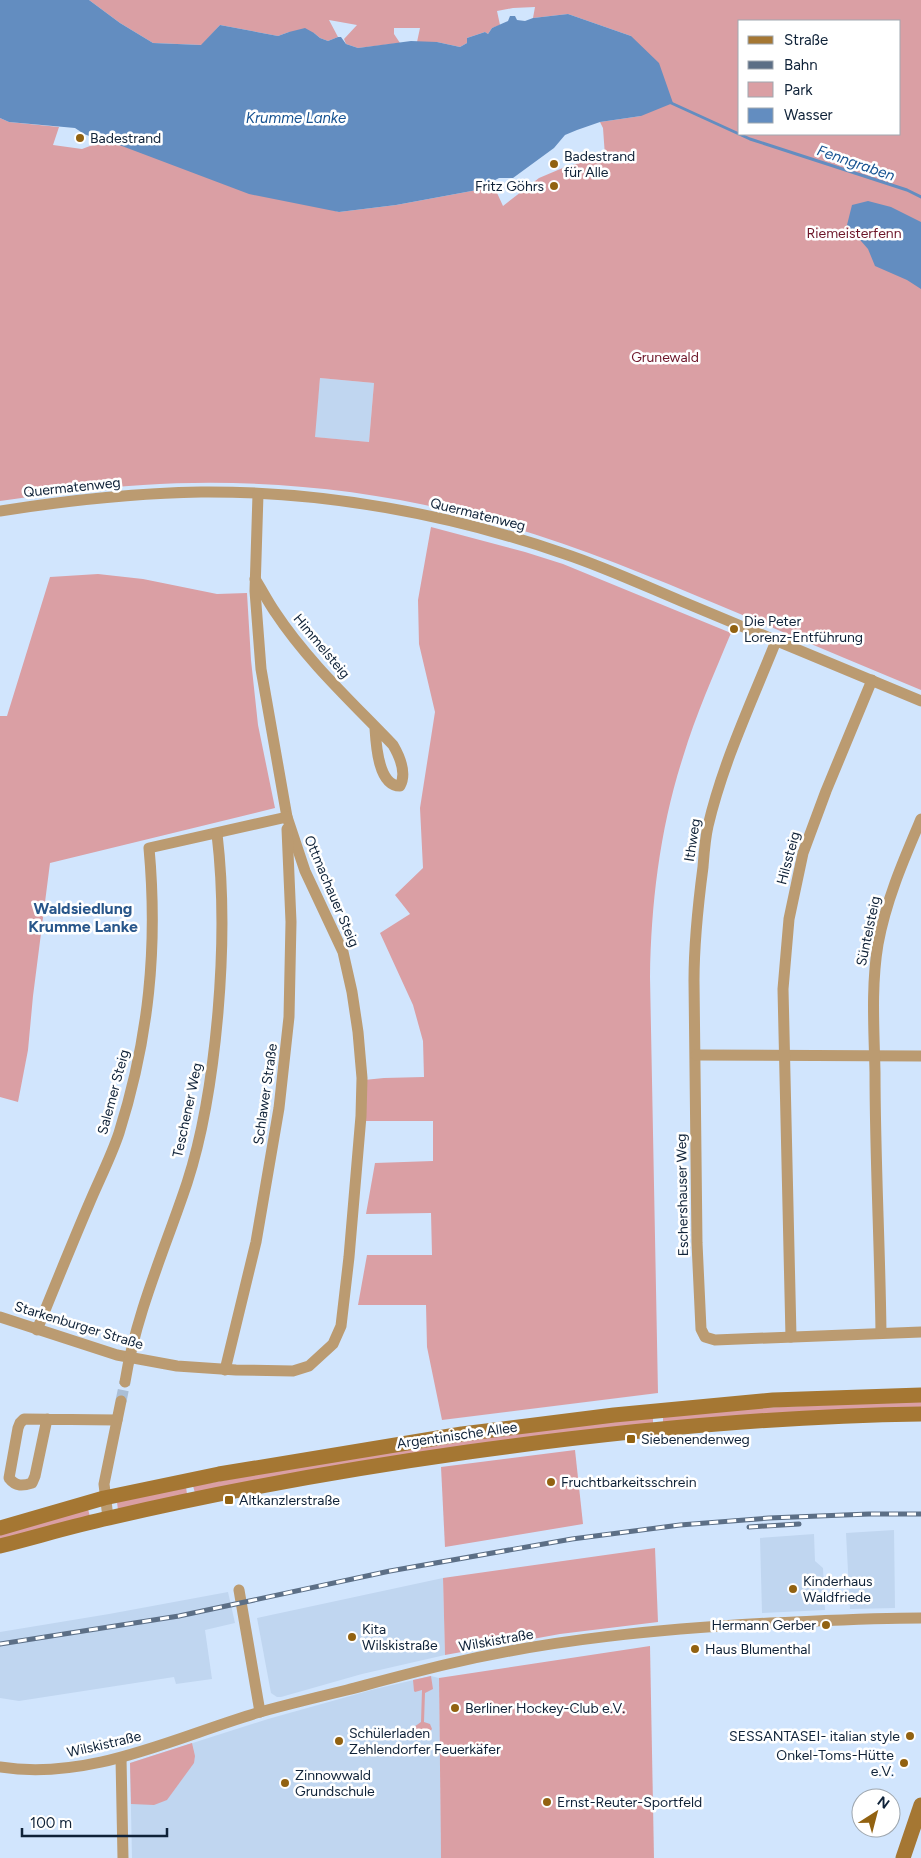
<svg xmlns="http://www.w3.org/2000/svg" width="921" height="1858" font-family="Figtree,sans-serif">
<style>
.built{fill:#c0d6f0}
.green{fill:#da9fa4;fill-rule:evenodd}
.water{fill:#638dc0}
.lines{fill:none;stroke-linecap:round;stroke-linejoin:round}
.stream{stroke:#638dc0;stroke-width:3}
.street-tunnel{stroke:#aabed6;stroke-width:11;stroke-dasharray:11 5.5;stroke-linecap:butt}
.street{stroke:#bb9b71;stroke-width:11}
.secondary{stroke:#a57733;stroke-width:15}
.rail-casing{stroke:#5c6f86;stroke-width:5}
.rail{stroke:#fff;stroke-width:3;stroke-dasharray:9;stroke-linecap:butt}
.poi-dot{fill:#926211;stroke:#fff;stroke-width:2}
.labels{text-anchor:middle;stroke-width:5;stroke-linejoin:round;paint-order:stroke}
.poi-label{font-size:14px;fill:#0f2238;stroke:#fff;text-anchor:start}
.park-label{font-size:14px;fill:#6d1629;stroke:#fff}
.street-label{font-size:14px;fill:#0f2238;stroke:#fff}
.water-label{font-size:15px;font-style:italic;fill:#175392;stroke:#fff}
.quarter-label{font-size:16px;font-weight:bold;fill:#28568a;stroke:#fff}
</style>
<rect width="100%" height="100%" fill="#d1e5fd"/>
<g class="built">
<polygon points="320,378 374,383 369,442 314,437"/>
<polygon points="894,1530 895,1608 850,1609 846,1533"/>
<polygon points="814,1534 815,1561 823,1568 825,1610 762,1613 760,1538"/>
<polygon points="443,1578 445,1655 362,1674 281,1697 277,1697 271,1693 257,1618"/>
<polygon points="228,1592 235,1623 205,1630 212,1679 176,1684 174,1677 19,1701 0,1698 0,1632 109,1614"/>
<polygon points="431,1676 439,1678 441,1858 132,1858 130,1763 268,1719 375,1689"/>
</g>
<g class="green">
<path d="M 89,0 L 921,0 L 921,690 C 854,662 788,634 721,606 C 638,571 556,537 468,515 C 363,488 251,478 143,485 C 95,488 48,494 0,501 L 0,118 L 9,122 L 59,127 L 53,145 L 82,149 L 106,140 L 152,156 L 339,212 L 396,205 L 477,190 L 492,182 L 503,206 L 539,178 L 565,167 L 605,156 L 603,128 L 600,122 L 641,116 L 631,36 L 568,14 L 533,18 L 535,7 L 513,8 L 497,11 L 500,25 L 492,28 L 488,34 L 485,32 L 467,38 L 467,43 L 460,47 L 437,42 L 417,42 L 420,28 L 394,28 L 394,34 L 400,43 L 358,48 L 346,44 L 344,39 L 357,25 L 329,20 L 338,37 L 328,41 L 320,38 L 314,33 L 289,32 L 278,36 L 220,25 L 202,45 L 153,43 L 120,23 ZM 740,21 L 900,21 L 900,134 L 740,134 ZM 320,378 L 374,383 L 369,442 L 315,437 Z"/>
<path d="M 431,527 L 525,552 L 563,564 L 731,633 C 714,674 696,714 683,757 C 660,828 651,903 650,977 L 658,1393 L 442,1420 L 427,1347 L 426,1305 L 358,1305 L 367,1255 L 432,1255 L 431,1213 L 366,1214 L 375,1163 L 433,1161 L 433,1121 L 365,1121 L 364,1080 L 384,1078 L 424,1077 L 423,1041 L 413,1005 L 380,933 L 410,914 L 395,895 L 423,868 L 420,808 L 435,712 L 419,644 L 418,600 Z"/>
<polygon points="98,574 143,579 217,594 247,593 251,660 258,725 275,808 50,863 33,996 28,1050 18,1102 0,1097 0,716 7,716 50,577"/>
<polygon points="921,1401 921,1408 663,1422 663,1416 731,1409"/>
<polygon points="653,1417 653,1423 195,1493 193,1486 400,1448"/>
<polygon points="575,1450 583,1524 445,1547 441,1467"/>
<polygon points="186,1487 187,1494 118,1510 117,1502"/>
<polygon points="88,1509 90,1517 0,1540 0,1534"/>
<polygon points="655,1548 658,1622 560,1634 445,1655 443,1578"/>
<polygon points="650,1646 654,1858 441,1858 439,1678"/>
<polygon points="431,1676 433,1689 425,1693 424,1722 430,1724 432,1729 429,1733 419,1733 415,1731 414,1727 421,1722 422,1690 415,1692 414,1691 413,1680"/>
<polygon points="192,1743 195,1756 194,1763 167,1800 154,1805 131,1804 130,1763"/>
</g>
<g class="water">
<polygon points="0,0 89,0 120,23 153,43 201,45 220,25 278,36 289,32 305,28 314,33 320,38 328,41 338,37 341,37 346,44 358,48 411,41 437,42 460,47 467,43 467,38 485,32 488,34 492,28 508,21 510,16 515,16 517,20 525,21 533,18 568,14 631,36 659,63 673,103 641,116 600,122 577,130 565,135 554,148 513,178 499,178 477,190 396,205 339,212 249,194 106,140 99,131 92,137 84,134 75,128 9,122 0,118"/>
<polygon points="868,201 891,207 921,222 921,289 907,280 875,266 868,249 847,225 852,205"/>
</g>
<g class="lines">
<polyline class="stream" points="669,102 750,139 907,190 921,197"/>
<polyline class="street-tunnel" points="121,1401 125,1382"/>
<g class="street">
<path d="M 0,511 C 64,501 136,493 201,492 C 324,491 450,514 565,554 C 604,567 643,585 681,601 C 761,634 841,668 921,701"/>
<path d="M 255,579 C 262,590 268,602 275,612 C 308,662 352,702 393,745 C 400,757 407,773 400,786 C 378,786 376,744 375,728"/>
<path d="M 776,641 C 752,701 723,762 708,826 C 705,839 704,854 703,867 C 698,905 694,943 694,981 L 697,1243 L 701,1329 L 705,1337 L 715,1340 L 921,1332"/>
<polyline points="696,1055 921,1056"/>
<polyline points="0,1317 117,1355 177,1366 236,1370 293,1371 309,1366 333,1344 341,1326 349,1257 361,1116 362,1078 358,1032 352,992 343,952 305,871 287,817 261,669 255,591 258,494"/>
<path d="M 37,1330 C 54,1288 71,1246 89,1204 C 99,1180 111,1157 119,1133 C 149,1038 158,947 149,848 L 287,817"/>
<path d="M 881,1333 C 880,1246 875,1159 875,1072 C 874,1029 871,986 878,944 C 886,900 904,859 921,819"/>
<polyline points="791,1337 783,989 789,919 803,853 826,791 872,680"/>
<polyline points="225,1370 256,1242 279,1108 289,1017 291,922 287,829"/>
<path d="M 125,1382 C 136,1313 165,1249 187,1183 C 205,1128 213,1070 218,1012 C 223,953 224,893 217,834"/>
<path d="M 47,1419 L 35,1476 L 32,1483 C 23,1486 16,1487 9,1478 L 18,1428 L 20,1423 L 24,1419 L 117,1420"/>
<polyline points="108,1518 104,1484 121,1401"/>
<polyline points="239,1590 260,1712"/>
<polyline points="121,1758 123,1858"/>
<path d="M 0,1767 C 91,1781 175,1737 260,1712 C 289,1704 318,1697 347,1690 C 381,1681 414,1672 448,1664 C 553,1639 662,1629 770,1623 C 820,1621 871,1618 921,1618"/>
</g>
<g class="secondary">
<polyline points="0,1528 104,1498 219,1474 462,1434 614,1415 773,1400 921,1395"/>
<path d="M 0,1546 C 36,1537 72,1526 109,1518 C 228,1490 348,1469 468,1452 C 619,1431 769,1416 921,1414"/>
<polyline points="903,1858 921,1805"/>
</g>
<g class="rail-casing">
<g id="rail">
<polyline points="749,1527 799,1524"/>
<polyline points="0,1644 179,1616 390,1571 572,1539 680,1525 769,1518 869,1514 921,1514"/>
</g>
</g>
<use href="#rail" class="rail"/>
</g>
<g class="poi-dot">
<circle cx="80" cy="138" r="5"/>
<circle cx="554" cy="164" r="5"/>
<circle cx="554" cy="186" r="5"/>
<circle cx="734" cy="629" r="5"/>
<rect x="626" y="1434" width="10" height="10" rx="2.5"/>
<circle cx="551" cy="1482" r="5"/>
<rect x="224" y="1495" width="10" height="10" rx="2.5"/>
<circle cx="793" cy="1589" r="5"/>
<circle cx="826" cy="1625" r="5"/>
<circle cx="352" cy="1637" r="5"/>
<circle cx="695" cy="1649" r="5"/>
<circle cx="455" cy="1708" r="5"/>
<circle cx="910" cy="1736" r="5"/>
<circle cx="339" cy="1741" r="5"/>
<circle cx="904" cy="1763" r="5"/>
<circle cx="285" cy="1783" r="5"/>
<circle cx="547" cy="1802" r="5"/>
</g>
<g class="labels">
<g class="poi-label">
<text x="90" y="143">Badestrand</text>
<text x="564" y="161">Badestrand<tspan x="564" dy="16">für Alle</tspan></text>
<text x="544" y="191" text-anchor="end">Fritz Göhrs</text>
<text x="744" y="626">Die Peter<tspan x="744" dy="16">Lorenz-Entführung</tspan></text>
<text x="641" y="1444">Siebenendenweg</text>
<text x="561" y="1487">Fruchtbarkeitsschrein</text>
<text x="239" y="1505">Altkanzlerstraße</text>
<text x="803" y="1586">Kinderhaus<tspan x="803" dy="16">Waldfriede</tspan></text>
<text x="816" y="1630" text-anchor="end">Hermann Gerber</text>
<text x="362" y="1634">Kita<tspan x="362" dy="16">Wilskistraße</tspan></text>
<text x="705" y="1654">Haus Blumenthal</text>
<text x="465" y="1713">Berliner Hockey-Club e.V.</text>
<text x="349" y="1738">Schülerladen<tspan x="349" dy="16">Zehlendorfer Feuerkäfer</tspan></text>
<text x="900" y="1741" text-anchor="end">SESSANTASEI- italian style</text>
<text x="894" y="1760" text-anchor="end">Onkel-Toms-Hütte<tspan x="894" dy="16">e.V.</tspan></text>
<text x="295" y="1780">Zinnowwald<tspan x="295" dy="16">Grundschule</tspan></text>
<text x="557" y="1807">Ernst-Reuter-Sportfeld</text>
</g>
<g class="park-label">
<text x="854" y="238">Riemeisterfenn</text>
<text x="665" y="362">Grunewald</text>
</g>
<g class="street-label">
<text transform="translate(72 487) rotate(-6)" y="5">Quermatenweg</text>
<text transform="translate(478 514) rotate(14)" y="5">Quermatenweg</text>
<text transform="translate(322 646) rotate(50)" y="5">Himmelsteig</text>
<text transform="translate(692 840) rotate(-81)" y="5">Ithweg</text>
<text transform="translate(788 858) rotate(-75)" y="5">Hilssteig</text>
<text transform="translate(332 891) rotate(67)" y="5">Ottmachauer Steig</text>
<text transform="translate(868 931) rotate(-78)" y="5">Süntelsteig</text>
<text transform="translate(113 1092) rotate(-75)" y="5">Salemer Steig</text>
<text transform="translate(265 1094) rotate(-82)" y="5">Schlawer Straße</text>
<text transform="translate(187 1110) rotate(-78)" y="5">Teschener Weg</text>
<text transform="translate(682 1195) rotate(-91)" y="5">Eschershauser Weg</text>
<text transform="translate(79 1325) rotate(17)" y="5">Starkenburger Straße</text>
<text transform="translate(457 1435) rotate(-8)" y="5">Argentinische Allee</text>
<text transform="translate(496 1640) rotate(-10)" y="5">Wilskistraße</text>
<text transform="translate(104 1744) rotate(-13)" y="5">Wilskistraße</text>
</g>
<g class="water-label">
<text x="296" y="123">Krumme Lanke</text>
<text transform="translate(856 163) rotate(19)" y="5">Fenngraben</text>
</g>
<g class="quarter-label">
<text x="83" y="914">Waldsiedlung<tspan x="83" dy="18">Krumme Lanke</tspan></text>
</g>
</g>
<rect x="738" y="20" width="162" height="115" fill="#ffffff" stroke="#9fa7af"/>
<rect x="748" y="36" width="25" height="8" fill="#a57733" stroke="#9fa7af"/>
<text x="784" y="45" font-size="15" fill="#0f2238">Straße</text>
<rect x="748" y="61" width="25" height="8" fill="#5c6f86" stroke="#9fa7af"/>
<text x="784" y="70" font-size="15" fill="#0f2238">Bahn</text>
<rect x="748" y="82" width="25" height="15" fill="#da9fa4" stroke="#9fa7af"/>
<text x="784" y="95" font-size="15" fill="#0f2238">Park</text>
<rect x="748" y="108" width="25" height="15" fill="#638dc0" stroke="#9fa7af"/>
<text x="784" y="120" font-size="15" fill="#0f2238">Wasser</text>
<g transform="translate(876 1813) rotate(36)"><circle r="24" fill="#ffffff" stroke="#9fa7af"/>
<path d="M0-4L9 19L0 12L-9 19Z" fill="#926211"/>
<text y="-8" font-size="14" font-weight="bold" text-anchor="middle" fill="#0f2238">N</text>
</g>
<path d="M22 1828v8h145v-8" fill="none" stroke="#0f2238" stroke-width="2.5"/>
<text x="30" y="1828" font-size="15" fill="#0f2238" stroke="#ffffff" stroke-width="4" paint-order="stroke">100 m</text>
</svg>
